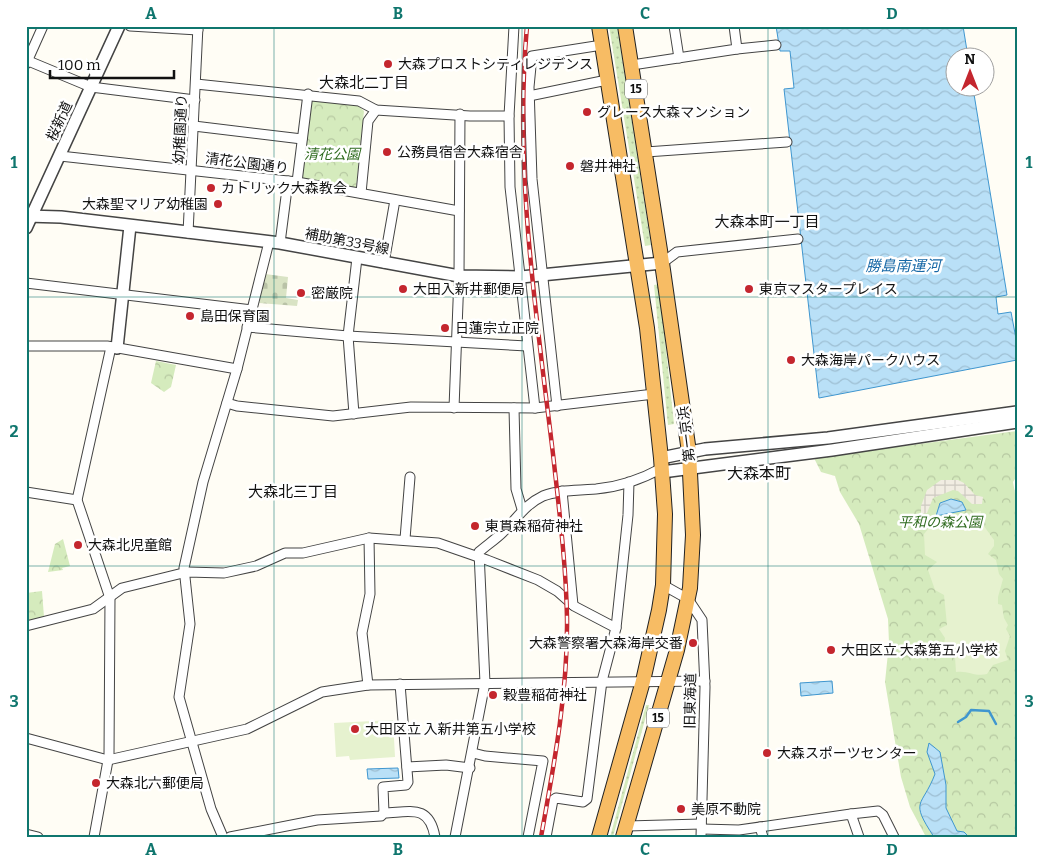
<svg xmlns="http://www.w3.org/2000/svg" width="1043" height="863" font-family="Bitter,'Noto Sans JP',serif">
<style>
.grass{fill:url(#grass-dots)}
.cemetery{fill:url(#cemetery-stones)}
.park{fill:url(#park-crowns)}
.pitch{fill:#e6f2cf}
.plaza{fill:url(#plaza-grid)}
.water{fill:url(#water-waves);stroke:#3f96cf}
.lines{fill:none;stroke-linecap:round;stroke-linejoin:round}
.stream{stroke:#3f96cf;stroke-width:2.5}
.minor-casing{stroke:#444;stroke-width:11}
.tertiary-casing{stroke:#444;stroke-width:14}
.trunk-casing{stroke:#222;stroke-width:16}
.minor{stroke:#fff;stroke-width:9}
.tertiary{stroke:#fff;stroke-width:11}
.trunk{stroke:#f7bc64;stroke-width:14}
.rail-casing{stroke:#c4262e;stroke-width:4.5}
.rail{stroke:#fff;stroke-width:2.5;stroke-dasharray:8;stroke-linecap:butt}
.grid{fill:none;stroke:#0f766e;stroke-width:1;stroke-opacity:0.55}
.poi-dot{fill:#c4262e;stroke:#fff;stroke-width:2}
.labels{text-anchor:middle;stroke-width:5;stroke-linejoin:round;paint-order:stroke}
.shield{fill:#fff;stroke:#585858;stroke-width:1}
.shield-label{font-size:12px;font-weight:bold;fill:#111}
.poi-label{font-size:14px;fill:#111;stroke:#fff;text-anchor:start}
.street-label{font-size:14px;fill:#111;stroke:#fff}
.park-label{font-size:14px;font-style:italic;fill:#2f6b1f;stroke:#fff}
.neighbourhood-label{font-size:15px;fill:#111;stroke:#fff}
.water-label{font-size:15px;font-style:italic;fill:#1768a6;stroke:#fff}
.quarter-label{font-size:16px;fill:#111;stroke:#fff}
.neatline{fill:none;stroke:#0f766e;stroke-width:2}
.grid-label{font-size:16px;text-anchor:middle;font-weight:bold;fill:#0f766e}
</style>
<defs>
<pattern id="grass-dots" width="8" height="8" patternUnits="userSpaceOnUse" patternTransform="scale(1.25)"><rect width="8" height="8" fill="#d5ebbd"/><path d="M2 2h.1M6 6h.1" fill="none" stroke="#b6c8a1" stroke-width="1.8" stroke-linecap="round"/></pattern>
<pattern id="cemetery-stones" width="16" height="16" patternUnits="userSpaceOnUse" patternTransform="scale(1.25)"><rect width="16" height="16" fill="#d9e3c4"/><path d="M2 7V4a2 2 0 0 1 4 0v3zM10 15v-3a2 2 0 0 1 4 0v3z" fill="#b9c2a7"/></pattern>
<pattern id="park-crowns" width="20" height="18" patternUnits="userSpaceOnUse" patternTransform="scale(1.25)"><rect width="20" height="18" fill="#d5ebbd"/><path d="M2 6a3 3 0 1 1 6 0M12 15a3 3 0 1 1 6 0" fill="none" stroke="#b6c8a1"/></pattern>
<pattern id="plaza-grid" width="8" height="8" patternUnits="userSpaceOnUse" patternTransform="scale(1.25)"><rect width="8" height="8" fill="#f1ede2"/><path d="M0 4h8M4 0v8" fill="none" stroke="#cecac1"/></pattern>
<pattern id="water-waves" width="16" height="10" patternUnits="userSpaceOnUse" patternTransform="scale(1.25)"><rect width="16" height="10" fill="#b9e0f7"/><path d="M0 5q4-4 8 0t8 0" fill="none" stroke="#9ebfd3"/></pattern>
</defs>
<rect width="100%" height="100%" fill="#fffdf5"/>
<g class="grass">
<polygon points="609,26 617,26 651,245 645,246"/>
<polygon points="659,284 674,424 668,425 654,285"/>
<polygon points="646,705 649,705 613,837 610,837"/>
</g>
<polygon class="cemetery" points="265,274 288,277 286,298 298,300 297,306 259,303"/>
<g class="park">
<polygon points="311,100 357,105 364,111 356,188 301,179"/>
<polygon points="156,361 176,365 171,387 164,392 151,383"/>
<polygon points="1017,431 1017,476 1013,482 1017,504 1017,837 926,837 910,807 901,777 885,682 889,643 888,619 859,524 840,492 835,476 821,472 814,458"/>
<polygon points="63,539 70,566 62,568 63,570 48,572 55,544"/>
<polygon points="42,591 44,617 28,622 26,593"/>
</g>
<g class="pitch">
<path d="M 981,511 C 979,524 988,530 994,540 L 994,546 L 988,554 L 996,560 L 999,574 L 1003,579 L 998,597 L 998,604 L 1002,605 L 1004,618 L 1008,625 L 1006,629 L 1010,636 L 1005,651 L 1008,660 L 993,665 L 987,674 C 975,677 968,670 956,672 L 955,657 L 944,644 L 945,638 L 939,629 L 947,625 L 944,595 L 935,590 L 928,570 L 937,562 L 925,555 L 924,534 L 929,528 L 925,522 Z"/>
<polygon points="393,720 395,757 350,760 349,756 336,757 334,723"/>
</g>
<polygon class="plaza" points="941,480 958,480 964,483 975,495 983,497 982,504 972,504 958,491 953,490 933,498 927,513 921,514 921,506 927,490"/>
<g class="water">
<polygon points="776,26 963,26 968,57 956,58 956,88 973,88 1007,295 996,297 998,314 1011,312 1017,344 1017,360 819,398 784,89 794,88 790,51 780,51"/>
<polygon points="951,499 962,502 966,510 936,516 940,503"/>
<polygon points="832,681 833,693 801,696 800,683"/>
<path d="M 929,743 L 940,752 L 946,785 L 946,808 L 957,831 L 964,832 L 969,837 L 934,837 C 909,799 922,808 935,774 L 927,752 Z"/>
<polygon points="398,768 399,778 368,779 367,769"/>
</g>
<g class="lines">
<polyline class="stream" points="958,722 966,717 971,710 989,711 996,724"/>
<g class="minor-casing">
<g id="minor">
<polyline points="130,26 198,30"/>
<polyline points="674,26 679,58"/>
<polyline points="737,49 776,45"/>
<polyline points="26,60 91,87 195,100"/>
<polyline points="26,64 43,26"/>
<polyline points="632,65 737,49 734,26"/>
<polyline points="196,84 359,101 376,110 470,116 509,116 514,26"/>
<polyline points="529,96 607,80"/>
<polyline points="509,116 510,187 535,408"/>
<polyline points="194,126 302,139"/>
<polyline points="646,152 787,142"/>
<polyline points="60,156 297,182 459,211"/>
<polyline points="297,182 308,94"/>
<polyline points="361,193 368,121 376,110"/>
<polyline points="188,233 198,26"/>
<polyline points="280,243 288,181"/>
<polyline points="384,263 395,200"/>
<polyline points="662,263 677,252 798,239"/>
<polyline points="26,283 252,310"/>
<polyline points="247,327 348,336 527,346"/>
<polyline points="26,346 107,346 237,369"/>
<polyline points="227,403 237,406 333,416 411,407 535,408 654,394"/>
<polyline points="557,406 532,179 529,87 532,56 602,45"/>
<polyline points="454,408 459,276 460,114"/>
<polyline points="514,408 516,489 522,509"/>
<polyline points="354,414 348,336 357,258"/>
<polyline points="562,491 573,605"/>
<polyline points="26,492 77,500"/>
<polyline points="405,539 410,477"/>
<polyline points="663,585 688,599 702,620 705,687 701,837"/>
<polyline points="26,626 93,609 122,588 187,572 224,573 256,566 285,553 303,553 369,538 438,543 487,560 538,580 557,591 574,606 616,628 602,681 587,799 583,802 556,798 553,800 546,837"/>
<polyline points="616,628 628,515 629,482"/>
<polyline points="368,685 362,633 370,594 369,538"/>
<polyline points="26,738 108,760 247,729 322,692 368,685 705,681"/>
<polyline points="473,753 485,756 543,761 528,837"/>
<polyline points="407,767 446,765 470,768"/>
<polyline points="384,813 383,787 406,785 408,782 400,684"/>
<polyline points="851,814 878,811 883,815 894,837"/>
<polyline points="627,826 701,824"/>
<polyline points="760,827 763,837"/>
<polyline points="702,829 739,830 851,814 859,837"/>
<polyline points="26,834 38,837"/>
<polyline points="94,837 109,755 110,598 77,500 111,347"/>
<polyline points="223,837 211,809 179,697 190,624 184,568 203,482 237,369 269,242"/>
<path d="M 230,837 L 317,820 L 381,816 L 384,813 C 411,812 429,804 435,837"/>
<path d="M 455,837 L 485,683 L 479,552 C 487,545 496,539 503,532 C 517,519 524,505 543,496 C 559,490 579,490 596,489 C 619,487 642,479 662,468"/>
</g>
</g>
<g class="tertiary-casing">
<g id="tertiary">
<polyline points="26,216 61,217 280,243 459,276 521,277 662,263"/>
<polyline points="26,228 119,26"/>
<polyline points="117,348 130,226"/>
<polyline points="661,458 705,449 828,438 1017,412"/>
<polyline points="662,472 832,450 1017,422"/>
</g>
</g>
<g class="trunk-casing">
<g id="trunk">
<polyline points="599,837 643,681 659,610 663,585 665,514 661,458 647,328 599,26"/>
<polyline points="623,837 677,650 690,588 693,535 689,452 662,263 625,26"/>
</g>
</g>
<use href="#minor" class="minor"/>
<use href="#tertiary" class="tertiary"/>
<use href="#trunk" class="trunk"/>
<g class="rail-casing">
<path id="rail" d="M 527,26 C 514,170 536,312 553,454 C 559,509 566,563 567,618 C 568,691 554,765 541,837"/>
</g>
<use href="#rail" class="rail"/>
</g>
<path class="grid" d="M 274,26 L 274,837M 522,26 L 522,837M 768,26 L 768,837M 26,297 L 1017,297M 26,566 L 1017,566"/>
<g class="poi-dot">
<circle cx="388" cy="64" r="5"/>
<circle cx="587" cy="112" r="5"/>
<circle cx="387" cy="152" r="5"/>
<circle cx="570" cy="166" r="5"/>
<circle cx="211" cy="188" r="5"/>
<circle cx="218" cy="204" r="5"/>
<circle cx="403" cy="289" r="5"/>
<circle cx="749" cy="289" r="5"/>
<circle cx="301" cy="293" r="5"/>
<circle cx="190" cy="316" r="5"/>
<circle cx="445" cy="328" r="5"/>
<circle cx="791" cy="360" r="5"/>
<circle cx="475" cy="526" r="5"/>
<circle cx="78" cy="545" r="5"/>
<circle cx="693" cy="643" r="5"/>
<circle cx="831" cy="650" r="5"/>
<circle cx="493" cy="695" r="5"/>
<circle cx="355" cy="729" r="5"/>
<circle cx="767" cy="753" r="5"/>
<circle cx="96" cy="783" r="5"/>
<circle cx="681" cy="809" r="5"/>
</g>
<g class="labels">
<g class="shield">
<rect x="625" y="79.5" width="22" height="19" rx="4"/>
<rect x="647" y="708.5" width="22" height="19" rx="4"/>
</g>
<g class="shield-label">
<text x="636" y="93">15</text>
<text x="658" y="722">15</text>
</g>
<g class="poi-label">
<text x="398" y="69">大森プロストシティレジデンス</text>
<text x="597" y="117">グレース大森マンション</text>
<text x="397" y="157">公務員宿舎大森宿舎</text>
<text x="580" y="171">磐井神社</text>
<text x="221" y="193">カトリック大森教会</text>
<text x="208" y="209" text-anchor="end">大森聖マリア幼稚園</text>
<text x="413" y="294">大田入新井郵便局</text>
<text x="759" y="294">東京マスタープレイス</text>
<text x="311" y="298">密厳院</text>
<text x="200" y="321">島田保育園</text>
<text x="455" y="333">日蓮宗立正院</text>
<text x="801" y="365">大森海岸パークハウス</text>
<text x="485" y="531">東貫森稲荷神社</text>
<text x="88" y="550">大森北児童館</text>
<text x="683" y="648" text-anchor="end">大森警察署大森海岸交番</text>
<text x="841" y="655">大田区立 大森第五小学校</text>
<text x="503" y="700">穀豊稲荷神社</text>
<text x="365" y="734">大田区立 入新井第五小学校</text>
<text x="777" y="758">大森スポーツセンター</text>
<text x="106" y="788">大森北六郵便局</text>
<text x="691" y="814">美原不動院</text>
</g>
<g class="street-label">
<text transform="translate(59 121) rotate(-65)" y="5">桜新道</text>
<text transform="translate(180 129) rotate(-87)" y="5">幼稚園通り</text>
<text transform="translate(247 163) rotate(7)" y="5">清花公園通り</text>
<text transform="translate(347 241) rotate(11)" y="5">補助第33号線</text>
<text transform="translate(686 434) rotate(-97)" y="5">第一京浜</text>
<text transform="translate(690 701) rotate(-89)" y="5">旧東海道</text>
</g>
<g class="park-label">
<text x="332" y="159">清花公園</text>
<text x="940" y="527">平和の森公園</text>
</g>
<g class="neighbourhood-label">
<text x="364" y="88">大森北二丁目</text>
<text x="767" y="227">大森本町一丁目</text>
<text x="293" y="497">大森北三丁目</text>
</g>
<g class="water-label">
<text x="903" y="271">勝島南運河</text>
</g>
<g class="quarter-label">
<text x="759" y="479">大森本町</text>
</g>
</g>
<rect width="1043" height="863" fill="none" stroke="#ffffff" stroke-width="55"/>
<g transform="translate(970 72)"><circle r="24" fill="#ffffff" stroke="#a0a0a0"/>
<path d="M0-4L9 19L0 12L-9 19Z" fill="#c4262e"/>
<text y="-8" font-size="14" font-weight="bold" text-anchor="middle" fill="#111111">N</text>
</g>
<path d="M50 70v8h124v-8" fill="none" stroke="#111111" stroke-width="2.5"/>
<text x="58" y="70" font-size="15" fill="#111111" stroke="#ffffff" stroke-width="4" paint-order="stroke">100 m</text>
<rect x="28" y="28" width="988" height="808" class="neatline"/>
<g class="grid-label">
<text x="151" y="19">A</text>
<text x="398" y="19">B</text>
<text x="645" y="19">C</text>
<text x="892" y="19">D</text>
<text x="14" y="168">1</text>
<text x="1029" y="168">1</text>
<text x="14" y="437">2</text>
<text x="1029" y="437">2</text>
<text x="14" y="707">3</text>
<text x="1029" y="707">3</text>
<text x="151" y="855">A</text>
<text x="398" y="855">B</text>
<text x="645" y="855">C</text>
<text x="892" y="855">D</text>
</g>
</svg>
